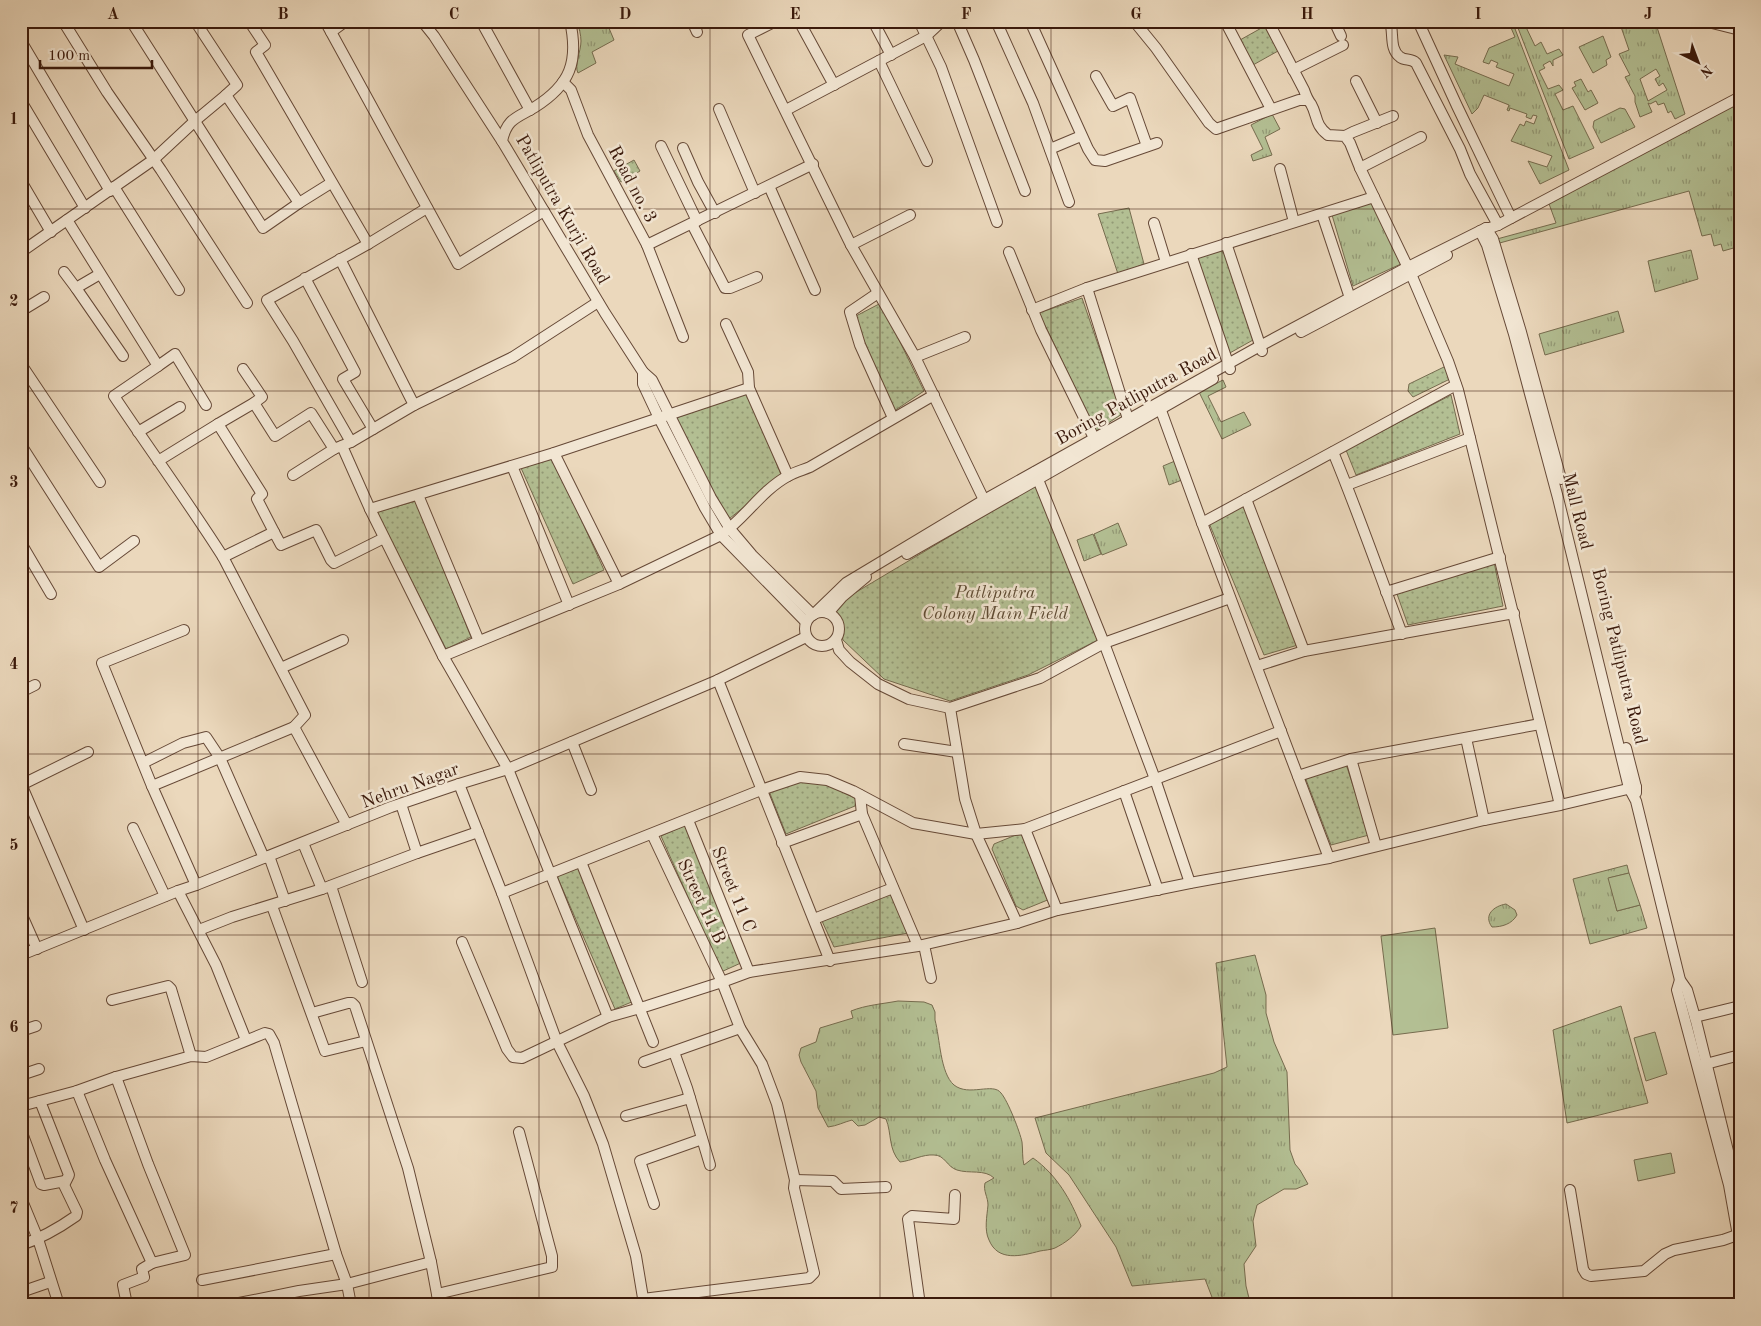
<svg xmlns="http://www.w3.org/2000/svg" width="1761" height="1326" font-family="'Old Standard TT',serif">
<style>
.grass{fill:url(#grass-tufts);stroke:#766c4f;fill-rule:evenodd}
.park{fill:url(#park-dots);stroke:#766c4f}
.pitch{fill:#b3bf93;stroke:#766c4f}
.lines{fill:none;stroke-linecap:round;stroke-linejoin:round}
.minor-casing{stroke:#664937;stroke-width:12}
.minor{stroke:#f2e6d3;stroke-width:10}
.grid{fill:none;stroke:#3a190b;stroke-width:1;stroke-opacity:0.55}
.labels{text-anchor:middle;stroke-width:5;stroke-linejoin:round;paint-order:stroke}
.street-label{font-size:18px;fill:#3a190b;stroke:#f2e6d3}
.park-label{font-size:18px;font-style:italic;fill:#5e4b34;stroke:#f2e6d3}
.neatline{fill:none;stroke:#3a190b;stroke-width:2}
.grid-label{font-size:16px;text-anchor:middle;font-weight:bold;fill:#3a190b}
</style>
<defs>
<pattern id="grass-tufts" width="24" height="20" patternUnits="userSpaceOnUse" patternTransform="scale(1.25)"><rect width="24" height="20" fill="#b3bf93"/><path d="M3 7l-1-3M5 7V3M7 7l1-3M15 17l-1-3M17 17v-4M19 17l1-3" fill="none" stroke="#939a76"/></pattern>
<pattern id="park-dots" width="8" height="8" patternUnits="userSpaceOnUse" patternTransform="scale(1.25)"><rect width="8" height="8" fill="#b3bf93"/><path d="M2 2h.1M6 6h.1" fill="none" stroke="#939a76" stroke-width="1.8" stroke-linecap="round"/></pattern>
</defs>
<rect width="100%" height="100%" fill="#ebd8bc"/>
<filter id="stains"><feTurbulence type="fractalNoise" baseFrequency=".004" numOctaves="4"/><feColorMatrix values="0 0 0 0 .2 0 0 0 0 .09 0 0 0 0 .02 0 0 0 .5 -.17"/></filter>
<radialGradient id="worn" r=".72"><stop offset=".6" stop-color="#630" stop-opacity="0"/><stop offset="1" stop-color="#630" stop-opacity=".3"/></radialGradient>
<g class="grass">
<path d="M 577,21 L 606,21 L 614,40 L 592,52 L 596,63 L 578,73 C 574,66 581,51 581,41 C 581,35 579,28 577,21 Z"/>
<polygon points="1508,21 1512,21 1569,170 1540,184 1528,161 1547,167 1552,156 1511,141 1520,124 1524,126 1526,121 1534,124 1537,116 1533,115 1531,119 1526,117 1527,114 1510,108 1509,111 1507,110 1509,105 1484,95 1478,108 1472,114 1444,55 1458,57 1455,64 1509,86 1514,74 1496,67 1498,63 1491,60 1489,64 1483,62 1489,48 1515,37"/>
<path d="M 1619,21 L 1655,21 L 1685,114 L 1675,119 L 1671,111 L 1668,113 L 1664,103 L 1658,105 L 1656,101 L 1650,104 L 1648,103 L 1652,112 L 1640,117 L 1635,102 L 1635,96 L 1625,77 L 1630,75 L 1619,54 L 1629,50 ZM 1656,69 L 1660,76 L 1655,79 L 1659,86 L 1663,83 L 1667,90 L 1648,101 L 1640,79 Z"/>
<polygon points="1525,25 1535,46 1541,42 1547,54 1559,49 1563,55 1553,60 1553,66 1550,61 1543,65 1545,68 1539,71 1548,89 1559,85 1563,90 1555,94 1563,110 1573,106 1594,148 1569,159 1518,28"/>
<polygon points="1603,36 1611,57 1606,60 1607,65 1593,73 1579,47"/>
<polygon points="1581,79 1588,92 1591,90 1598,103 1585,110 1572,88 1576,86 1574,82"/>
<polygon points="1740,101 1740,235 1735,237 1737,247 1723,251 1721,244 1714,246 1711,234 1702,236 1689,191 1496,244 1497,239 1556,223 1548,201"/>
<polygon points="1620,108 1625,109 1635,127 1601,143 1593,127 1594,121"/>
<polygon points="1272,114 1280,129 1265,137 1272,155 1253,161 1251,155 1263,149 1251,125"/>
<polygon points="1373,200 1403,263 1353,286 1332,215"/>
<polygon points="1691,250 1698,279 1655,292 1648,261"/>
<polygon points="1618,311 1624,332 1545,355 1539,334"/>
<polygon points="1223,380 1226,387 1208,396 1221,422 1244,412 1251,425 1222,439 1199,392"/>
<polygon points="1175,461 1182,480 1169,485 1163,466"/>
<polygon points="1118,523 1127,545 1102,555 1094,534"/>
<polygon points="1093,534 1101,554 1084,561 1077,540"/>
<polygon points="1627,865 1629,873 1609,878 1617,911 1640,905 1647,928 1590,944 1573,879"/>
<path d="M 1506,904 L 1515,910 L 1517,915 C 1512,924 1502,927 1492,927 C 1483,915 1494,906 1506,904 Z"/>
<polygon points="1255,955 1266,995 1266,1013 1274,1042 1287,1072 1290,1150 1295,1164 1300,1170 1308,1184 1296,1189 1284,1189 1257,1205 1253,1221 1256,1246 1244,1264 1246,1286 1250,1302 1246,1305 1215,1305 1205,1279 1132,1286 1116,1247 1069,1175 1046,1153 1035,1118 1214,1073 1227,1067 1216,963"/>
<path d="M 898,1001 L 924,1002 L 932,1005 L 935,1012 L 935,1020 C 940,1038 940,1073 954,1085 C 969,1097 993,1082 1001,1093 C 1008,1101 1020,1132 1022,1142 C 1023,1150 1022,1158 1024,1165 L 1033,1158 C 1057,1175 1071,1200 1081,1226 C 1075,1236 1065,1243 1055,1248 C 1050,1250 1045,1250 1040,1251 C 1021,1256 998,1262 989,1240 C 984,1230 987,1216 988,1205 C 988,1197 983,1191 985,1183 L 994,1178 C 985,1169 969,1174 957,1170 C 947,1167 945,1155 934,1155 C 923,1154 911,1161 900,1162 C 888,1149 892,1134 886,1119 L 879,1117 L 865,1125 L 858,1126 L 852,1120 C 844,1122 837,1126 828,1127 L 818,1108 L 816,1091 L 801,1062 L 799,1055 L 801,1048 L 816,1042 L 820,1028 L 853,1018 L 851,1011 C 866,1005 882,1004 898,1001 Z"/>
<polygon points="1621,1006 1648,1103 1567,1123 1553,1030"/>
</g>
<g class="park">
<polygon points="1265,26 1278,51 1253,65 1240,40"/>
<polygon points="634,160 640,171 621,182 614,171"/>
<polygon points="1129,208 1144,264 1118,274 1098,214"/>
<polygon points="1225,249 1253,340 1228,354 1196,257"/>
<polygon points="1082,298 1122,414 1096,431 1039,313"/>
<polygon points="881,303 924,391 894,411 854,317"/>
<polygon points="1446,366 1452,378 1413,397 1408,391 1409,384"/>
<polygon points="748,393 782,477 725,522 670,420"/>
<polygon points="1451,395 1460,434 1356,475 1346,450"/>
<polygon points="553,457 604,570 573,584 521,468"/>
<polygon points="1036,485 1098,640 1028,675 950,701 884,679 843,640 839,625 831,617 848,597"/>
<polygon points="416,501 471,637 446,649 377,512"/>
<polygon points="1245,503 1298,645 1264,655 1209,523"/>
<polygon points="1494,562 1503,606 1408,625 1397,594"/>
<polygon points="1346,764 1369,835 1331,845 1305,777"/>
<polygon points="809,781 825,783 856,799 855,806 786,834 769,791 785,784"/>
<polygon points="686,825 743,962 721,972 661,836"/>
<polygon points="1023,832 1050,899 1023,910 1016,906 992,849 994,844"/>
<polygon points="580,865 634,1001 615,1009 556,874"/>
<polygon points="891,894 908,933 834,947 821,919"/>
</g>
<g class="pitch">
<polygon points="1629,873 1640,905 1617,911 1608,878"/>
<polygon points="1435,928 1448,1028 1393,1035 1381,936"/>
<polygon points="1655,1032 1667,1074 1646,1081 1634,1038"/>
<polygon points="1671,1153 1675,1173 1638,1181 1634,1160"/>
</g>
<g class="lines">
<g class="minor-casing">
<g id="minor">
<polyline points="63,21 107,92 161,170 247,303"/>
<polyline points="131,21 263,228 299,203"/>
<polyline points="195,21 237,85 226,95 299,203 331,183"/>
<polyline points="249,21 265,45 256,52 368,244"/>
<polyline points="325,21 458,264 544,211"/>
<polyline points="422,21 434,36 502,141"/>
<polyline points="481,21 530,110"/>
<path d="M 570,21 C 579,62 570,85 535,107 C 517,118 507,118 502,141 L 605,313 L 643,372 L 652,380 L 711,498 L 730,529 L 752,555 L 813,615"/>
<polyline points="692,21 697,32"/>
<polyline points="776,21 748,35 851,245 915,357 984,500"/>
<polyline points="799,21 834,85"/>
<polyline points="873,21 891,55"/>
<polyline points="919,21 941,67 997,222"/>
<polyline points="957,21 974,60 1025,191"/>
<polyline points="996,21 1033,103 1069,202"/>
<polyline points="1030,21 1088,149 1095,160 1105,161 1157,143"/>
<polyline points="1134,21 1156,48 1209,123 1216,129 1299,100 1307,100"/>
<polyline points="1225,21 1271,109"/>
<path d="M 1268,21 L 1304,90 C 1306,96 1307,99 1311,104 C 1318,116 1314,124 1328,135 L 1345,136 L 1350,143 L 1360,168 L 1411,274 L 1448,361 L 1458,390 L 1470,438 L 1560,805"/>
<polyline points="1334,21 1341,36"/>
<path d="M 1390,21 C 1394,33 1389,49 1400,57 C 1405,61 1411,58 1416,63 L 1460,149 L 1470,174 L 1498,225"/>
<polyline points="1418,21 1457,106 1511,218"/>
<polyline points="1704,21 1740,30"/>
<polyline points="331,32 346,21"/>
<polyline points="21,41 110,191"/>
<polyline points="879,61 927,161"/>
<polyline points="1293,70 1343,45"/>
<polyline points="1096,76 1113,106 1130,98 1147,146"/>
<polyline points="1356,81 1377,123"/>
<polyline points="563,82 571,90 588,135 647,245 813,164"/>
<polyline points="21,101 85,208"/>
<polyline points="719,109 755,193"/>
<polyline points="786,110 926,36 942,21"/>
<polyline points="1345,136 1353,132 1393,116"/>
<polyline points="661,146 697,221"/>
<polyline points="683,148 698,182 715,213"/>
<polyline points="1050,149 1081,136"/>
<polyline points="1360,168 1421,137"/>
<polyline points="1280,169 1294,222"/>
<polyline points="21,181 51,232"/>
<polyline points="769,186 815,290"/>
<polyline points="114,187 179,290"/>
<polyline points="1322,214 1350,298"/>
<path d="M 67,220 L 158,366 L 114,396 C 150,450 188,502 223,557 L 274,532 L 257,499 L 262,494 L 218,424 L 158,461"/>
<polyline points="1154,223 1166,262"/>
<polyline points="692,224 725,288 730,288 757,277"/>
<polyline points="1486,228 1493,239 1521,332 1561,479"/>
<polyline points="1480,231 1487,245 1514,334 1558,498 1629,788 1636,801 1680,980 1687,990 1696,1021 1740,1200"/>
<polyline points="1226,243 1262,351"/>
<polyline points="647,245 683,337"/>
<polyline points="851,245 910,215"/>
<polyline points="21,252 153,160 196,120 226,95"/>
<polyline points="1009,252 1041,330 1094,438"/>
<polyline points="1191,254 1230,369"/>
<polyline points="340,259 414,405"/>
<polyline points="64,272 76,288 100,274"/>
<polyline points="305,278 355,372 343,379 373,429"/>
<polyline points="76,288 123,356"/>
<polyline points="1087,288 1128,419"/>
<polyline points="878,293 850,312 860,345 893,418"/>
<polyline points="1032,310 1087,288 1374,197"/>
<polyline points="21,311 44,297"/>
<polyline points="726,324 748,372 749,388 788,476"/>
<polyline points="1301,332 1447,255"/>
<polyline points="915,357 965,337"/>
<polyline points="21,364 100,482"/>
<polyline points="158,366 175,354 206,405"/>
<polyline points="243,369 262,397 254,403"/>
<polyline points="643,372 643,384 659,418 705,508 721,535 806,622"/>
<polyline points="1159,405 1202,523 1329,858"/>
<polyline points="218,424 254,403 275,436 311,413 334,449"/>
<polyline points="138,432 180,407"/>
<polyline points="351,442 293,341 267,300 368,244 427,208"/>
<polyline points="21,445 99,567 134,541"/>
<polyline points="342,446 370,509 443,656 508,769 608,1017"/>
<path d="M 1333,452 C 1358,512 1379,573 1402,634"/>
<polyline points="554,453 619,584"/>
<polyline points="512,466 569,605"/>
<polyline points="1035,472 1104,643 1155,779 1190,883"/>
<polyline points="293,475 334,449 351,442 414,405 513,357 598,302"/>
<polyline points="1347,485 1470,438"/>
<polyline points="418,495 479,641"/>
<polyline points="1246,499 1304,651"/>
<polyline points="370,509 554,453 749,388"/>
<polyline points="1202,523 1456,385"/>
<polyline points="274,532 281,545 316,530 331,560 334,563 384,538"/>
<polyline points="21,543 51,594"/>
<polyline points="907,554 1213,379"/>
<polyline points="223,557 305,715 294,727"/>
<polyline points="1386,592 1500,557"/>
<circle cx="822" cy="629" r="17"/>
<polyline points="815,613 846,583 984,500 1260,346 1408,267 1486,228 1490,228 1498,225 1740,97"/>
<polyline points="828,613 842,597 866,577"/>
<polyline points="184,630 102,663 152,786 196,885"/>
<polyline points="836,640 839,650 850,662 878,684 909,699 950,708 1040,678 1104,643 1230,598"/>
<path d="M 443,656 L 619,584 L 721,535 C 745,518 762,490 788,476 C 795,472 803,470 810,467 L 934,395"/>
<polyline points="1257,666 1304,651 1514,613"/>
<polyline points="21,667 23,667"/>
<polyline points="281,668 343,640"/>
<polyline points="718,680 830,961"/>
<polyline points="21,692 35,685"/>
<polyline points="950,708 965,799 976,834 1017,923"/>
<polyline points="1466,738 1484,820"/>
<polyline points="572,742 591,790"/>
<polyline points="904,744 957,752"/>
<polyline points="1626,748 1636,787 1636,793"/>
<polyline points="1351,759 1376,846"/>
<polyline points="143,763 183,743 206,737 220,758 264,858"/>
<polyline points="1298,776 1351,759 1540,724"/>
<polyline points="21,784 84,930"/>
<polyline points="459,784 502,893 557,1042 584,1096 603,1144 636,1256 644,1304"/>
<polyline points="21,785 88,752"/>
<polyline points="152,786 294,727 347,825"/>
<polyline points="1124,791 1158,890"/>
<polyline points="860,795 862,814 918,946"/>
<polyline points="401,804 417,853 478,832"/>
<polyline points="688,820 749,972"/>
<polyline points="133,828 165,896"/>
<polyline points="1025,829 1057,910"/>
<polyline points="303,843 322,889 417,853"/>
<polyline points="782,843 862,814"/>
<polyline points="269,856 285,901"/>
<polyline points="581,862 653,1042"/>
<polyline points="331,886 362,982"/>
<polyline points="178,891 216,965 246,1040"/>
<polyline points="502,893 761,790 800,777 827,780 853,791 913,823 976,834 1025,829 1281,731"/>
<polyline points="272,906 325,1051 366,1041"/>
<polyline points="21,913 37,949"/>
<polyline points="814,919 893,888"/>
<polyline points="199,930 232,917 322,889"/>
<polyline points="462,942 507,1049 513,1057 522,1058 608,1017 647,1006 722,982 749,972 918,946 1017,923 1057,910 1190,883 1329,858 1484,820 1560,805 1636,787"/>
<polyline points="924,945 931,978"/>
<polyline points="21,955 178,891 196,885 391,807 459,784 508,769 718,680 806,637"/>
<polyline points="1680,980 1677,990 1729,1185 1740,1247"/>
<polyline points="112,1000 168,986 171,989 191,1056"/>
<polyline points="1695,1017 1740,1006"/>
<polyline points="21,1031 36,1026"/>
<polyline points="674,1052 687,1088 710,1165"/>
<polyline points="644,1062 740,1028"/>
<polyline points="1702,1065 1740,1055"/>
<polyline points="21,1075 39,1069"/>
<polyline points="77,1091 105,1160 152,1263 185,1255 148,1164 116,1077"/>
<polyline points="21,1106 77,1091 116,1077 191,1056 206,1057 265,1033 269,1034 274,1043 336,1254 347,1284 351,1305"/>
<polyline points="626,1116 690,1098"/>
<polyline points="21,1130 41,1184 44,1185 65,1181"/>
<polyline points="795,1180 833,1181 841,1189 886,1187"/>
<polyline points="1570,1190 1583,1269 1586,1274 1591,1276 1644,1271 1665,1254 1674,1250 1723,1240 1740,1234"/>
<polyline points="21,1198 38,1239 59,1305"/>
<polyline points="654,1204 640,1161 702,1139"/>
<path d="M 21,1245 C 42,1238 59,1228 76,1216 L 77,1212 L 64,1185 L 69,1175 L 40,1101"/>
<polyline points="431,1262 439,1305"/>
<polyline points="202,1280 336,1254"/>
<polyline points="21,1292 50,1282"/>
<polyline points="437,1294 552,1267 552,1256 519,1132"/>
<polyline points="643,1299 809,1278 814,1273 794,1188 795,1180 777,1104 762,1064 740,1028 722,982 652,834"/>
<polyline points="127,1305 123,1285 144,1277 142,1269 152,1263"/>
<polyline points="229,1305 299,1291 347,1284 431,1262 408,1168 355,1006 352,1003 348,1003 312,1013"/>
<polyline points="920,1305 908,1219 912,1216 954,1219 955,1195"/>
</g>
</g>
<use href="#minor" class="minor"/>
</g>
<path class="grid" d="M 198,21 L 198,1305M 369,21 L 369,1305M 539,21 L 539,1305M 710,21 L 710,1305M 880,21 L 880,1305M 1051,21 L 1051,1305M 1222,21 L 1222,1305M 1392,21 L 1392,1305M 1563,21 L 1563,1305M 21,209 L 1740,209M 21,391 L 1740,391M 21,572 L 1740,572M 21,754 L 1740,754M 21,935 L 1740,935M 21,1117 L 1740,1117"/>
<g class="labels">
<g class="street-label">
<text transform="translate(633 184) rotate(62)" y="6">Road no. 3</text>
<text transform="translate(563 209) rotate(60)" y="6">Patliputra Kurji Road</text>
<text transform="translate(1136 396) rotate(-29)" y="6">Boring Patliputra Road</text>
<text transform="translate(1578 511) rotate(76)" y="6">Mall Road</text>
<text transform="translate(1620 656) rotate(76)" y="6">Boring Patliputra Road</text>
<text transform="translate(410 785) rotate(-20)" y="6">Nehru Nagar</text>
<text transform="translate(734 889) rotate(68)" y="6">Street 11 C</text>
<text transform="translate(702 901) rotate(65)" y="6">Street 11 B</text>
</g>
<g class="park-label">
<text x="995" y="598">Patliputra<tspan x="995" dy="21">Colony Main Field</tspan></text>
</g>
</g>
<rect width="1761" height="1326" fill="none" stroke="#ebd8bc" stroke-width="55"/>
<g transform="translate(1698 62) rotate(138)" stroke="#f2e6d3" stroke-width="4" paint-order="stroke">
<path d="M0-4L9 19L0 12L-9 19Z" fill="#3a190b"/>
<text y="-8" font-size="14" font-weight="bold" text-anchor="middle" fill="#3a190b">N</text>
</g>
<path d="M40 60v8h112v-8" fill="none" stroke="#3a190b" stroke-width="2.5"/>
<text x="48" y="60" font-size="15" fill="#3a190b" stroke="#f2e6d3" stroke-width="4" paint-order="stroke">100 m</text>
<rect x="28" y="28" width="1706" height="1270" class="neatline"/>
<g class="grid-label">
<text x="113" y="19">A</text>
<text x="283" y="19">B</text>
<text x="454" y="19">C</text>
<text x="625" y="19">D</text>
<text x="795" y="19">E</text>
<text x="966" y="19">F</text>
<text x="1136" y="19">G</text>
<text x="1307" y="19">H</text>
<text x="1478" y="19">I</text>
<text x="1648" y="19">J</text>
<text x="14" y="124">1</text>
<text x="14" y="306">2</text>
<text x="14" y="487">3</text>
<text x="14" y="669">4</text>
<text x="14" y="850">5</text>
<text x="14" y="1032">6</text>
<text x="14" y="1213">7</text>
</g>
<rect width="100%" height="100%" filter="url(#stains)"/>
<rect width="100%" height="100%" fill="url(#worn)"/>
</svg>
